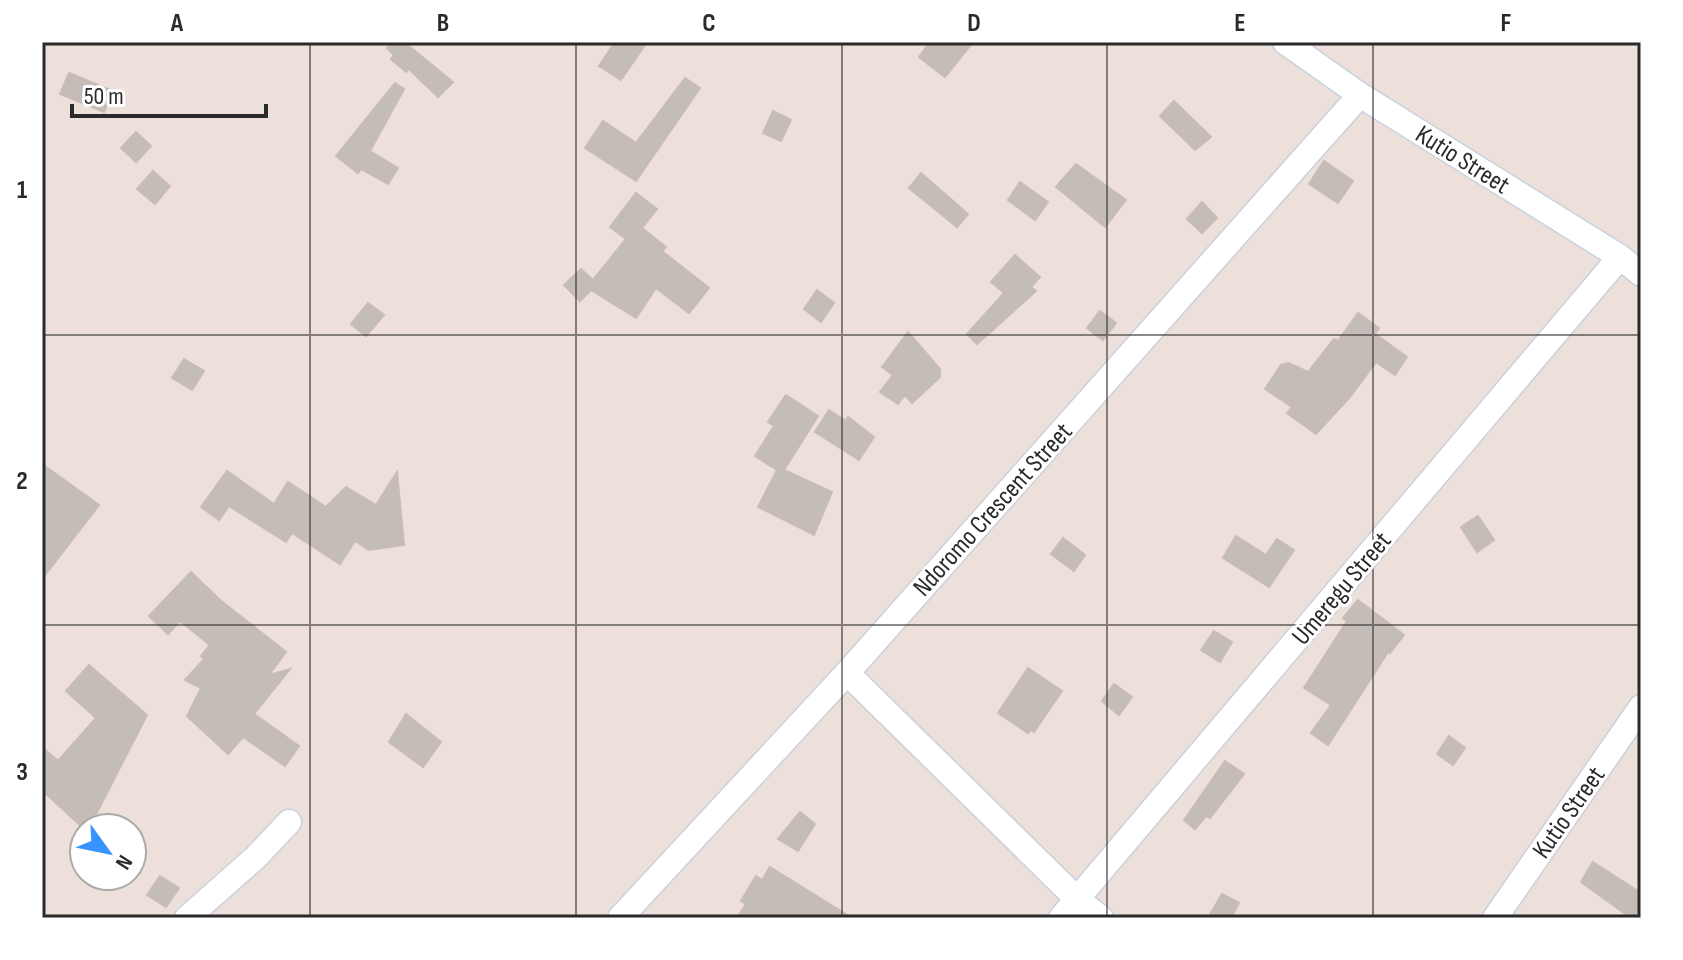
<svg xmlns="http://www.w3.org/2000/svg" width="1683" height="960" font-family="'Sofia Sans Condensed',sans-serif">
<style>
.building{fill:#c4bcb7;stroke:#c8bcb5;stroke-width:2}
.lines{fill:none;stroke-linecap:round;stroke-linejoin:round}
.street-casing{stroke:#c9d2dc;stroke-width:27}
.street{stroke:#fff;stroke-width:24}
.grid{fill:none;stroke:#2a2a2a;stroke-width:2;stroke-opacity:0.55}
.labels{text-anchor:middle;stroke-width:6;stroke-linejoin:round;paint-order:stroke}
.street-label{font-size:26px;fill:#2a2a2a;stroke:#fff}
.neatline{fill:none;stroke:#2a2a2a;stroke-width:3}
.grid-label{font-size:26px;text-anchor:middle;font-weight:bold;fill:#2a2a2a}
</style>
<rect width="100%" height="100%" fill="#ede0db"/>
<g class="building">
<polygon points="393,42 404,42 453,82 438,97 409,69 406,72 391,59 394,55 387,48"/>
<polygon points="615,42 647,42 621,80 599,66"/>
<polygon points="930,42 973,42 945,77 919,57"/>
<polygon points="69,73 113,91 104,112 60,94"/>
<polygon points="685,78 700,88 636,181 585,148 603,121 636,143"/>
<polygon points="395,83 404,89 370,151 398,168 388,184 361,169 358,173 336,156"/>
<polygon points="1174,101 1211,137 1195,150 1160,116"/>
<polygon points="773,111 791,120 781,141 763,133"/>
<polygon points="136,132 151,146 136,162 121,148"/>
<polygon points="1324,161 1353,181 1338,203 1309,184"/>
<polygon points="1076,164 1126,200 1105,227 1056,187"/>
<polygon points="153,171 170,186 155,204 137,189"/>
<polygon points="921,173 968,214 957,227 909,188"/>
<polygon points="1020,182 1048,202 1035,220 1008,200"/>
<polygon points="636,193 657,209 642,228 666,247 662,251 709,288 689,313 656,288 636,318 591,290 580,301 564,285 581,269 593,280 626,239 610,227"/>
<polygon points="1202,202 1217,218 1202,233 1187,219"/>
<polygon points="1015,255 1040,277 1031,287 1036,291 977,344 967,334 1004,293 991,282"/>
<polygon points="817,290 834,303 821,322 804,309"/>
<polygon points="368,303 384,315 366,336 351,324"/>
<polygon points="1100,311 1116,323 1103,340 1087,328"/>
<polygon points="1358,313 1379,328 1375,334 1407,357 1395,375 1376,362 1350,397 1316,434 1287,413 1292,407 1265,389 1281,365 1289,363 1308,372 1334,339 1338,341"/>
<polygon points="908,332 940,369 940,377 912,403 905,395 898,404 880,392 893,375 882,367"/>
<polygon points="184,359 204,371 192,390 172,378"/>
<polygon points="786,395 818,416 784,470 832,492 814,535 758,507 777,470 755,456 774,426 768,422"/>
<polygon points="829,410 846,421 848,417 874,437 859,460 815,432"/>
<polygon points="42,464 99,505 42,579"/>
<polygon points="227,471 274,504 288,482 326,507 346,487 376,505 397,472 404,545 369,550 355,541 340,564 292,533 286,542 229,506 219,520 201,507"/>
<polygon points="1478,516 1494,540 1477,552 1461,527"/>
<polygon points="1236,536 1266,555 1277,539 1294,550 1269,587 1223,558"/>
<polygon points="1063,538 1085,555 1074,571 1051,554"/>
<polygon points="191,572 220,600 286,652 269,675 290,669 254,714 299,746 285,766 243,737 228,754 187,716 201,688 185,680 204,659 201,656 210,645 180,621 168,634 149,616"/>
<polygon points="1358,600 1404,635 1390,653 1388,652 1328,745 1311,733 1331,705 1304,688 1347,621 1343,618"/>
<polygon points="1214,631 1232,642 1220,662 1201,650"/>
<polygon points="89,665 147,715 89,828 84,829 42,790 42,747 58,761 96,718 66,691"/>
<polygon points="1028,668 1062,691 1034,732 1030,730 1028,733 998,713"/>
<polygon points="1114,684 1132,697 1119,715 1102,701"/>
<polygon points="406,714 441,742 423,767 389,742"/>
<polygon points="1449,736 1465,748 1453,765 1437,754"/>
<polygon points="1225,761 1244,774 1210,818 1206,816 1195,829 1184,820"/>
<polygon points="800,812 815,824 798,851 778,839"/>
<polygon points="1593,862 1641,893 1641,918 1631,918 1581,882"/>
<polygon points="770,867 852,918 737,918 746,904 741,901 756,876 762,880"/>
<polygon points="160,876 179,888 166,907 147,895"/>
<polygon points="1222,894 1239,903 1231,918 1208,918"/>
</g>
<g class="lines">
<g class="street-casing">
<g id="street">
<polyline points="1285,42 1360,95 1620,257 1641,274"/>
<polyline points="847,673 1078,900 1101,918"/>
<polyline points="187,918 256,857 289,822"/>
<polyline points="620,918 847,673 1360,95"/>
<polyline points="1061,918 1620,257"/>
<polyline points="1495,918 1641,707"/>
</g>
</g>
<use href="#street" class="street"/>
</g>
<path class="grid" d="M 310,42 L 310,918M 576,42 L 576,918M 842,42 L 842,918M 1107,42 L 1107,918M 1373,42 L 1373,918M 42,335 L 1641,335M 42,625 L 1641,625"/>
<g class="labels">
<g class="street-label">
<text transform="translate(1463 159) rotate(32)" y="9">Kutio Street</text>
<text transform="translate(992 509) rotate(-48)" y="9">Ndoromo Crescent Street</text>
<text transform="translate(1341 588) rotate(-50)" y="9">Umeregu Street</text>
<text transform="translate(1568 812) rotate(-55)" y="9">Kutio Street</text>
</g>
</g>
<rect width="1683" height="960" fill="none" stroke="#ffffff" stroke-width="88"/>
<g transform="translate(108 852) rotate(123)"><circle r="38" fill="#ffffff" stroke="#aaaaaa" stroke-width="2"/>
<path d="M0-6L14 30L0 20L-14 30Z" fill="#3693ff"/>
<text y="-12" font-size="22" font-weight="bold" text-anchor="middle" fill="#2a2a2a">N</text>
</g>
<path d="M72 104v12h194v-12" fill="none" stroke="#2a2a2a" stroke-width="4"/>
<text x="84" y="104" font-size="24" fill="#2a2a2a" stroke="#ffffff" stroke-width="6" paint-order="stroke">50 m</text>
<rect x="44" y="44" width="1595" height="872" class="neatline"/>
<g class="grid-label">
<text x="177" y="31">A</text>
<text x="443" y="31">B</text>
<text x="709" y="31">C</text>
<text x="974" y="31">D</text>
<text x="1240" y="31">E</text>
<text x="1506" y="31">F</text>
<text x="22" y="198">1</text>
<text x="22" y="489">2</text>
<text x="22" y="780">3</text>
</g>
</svg>
